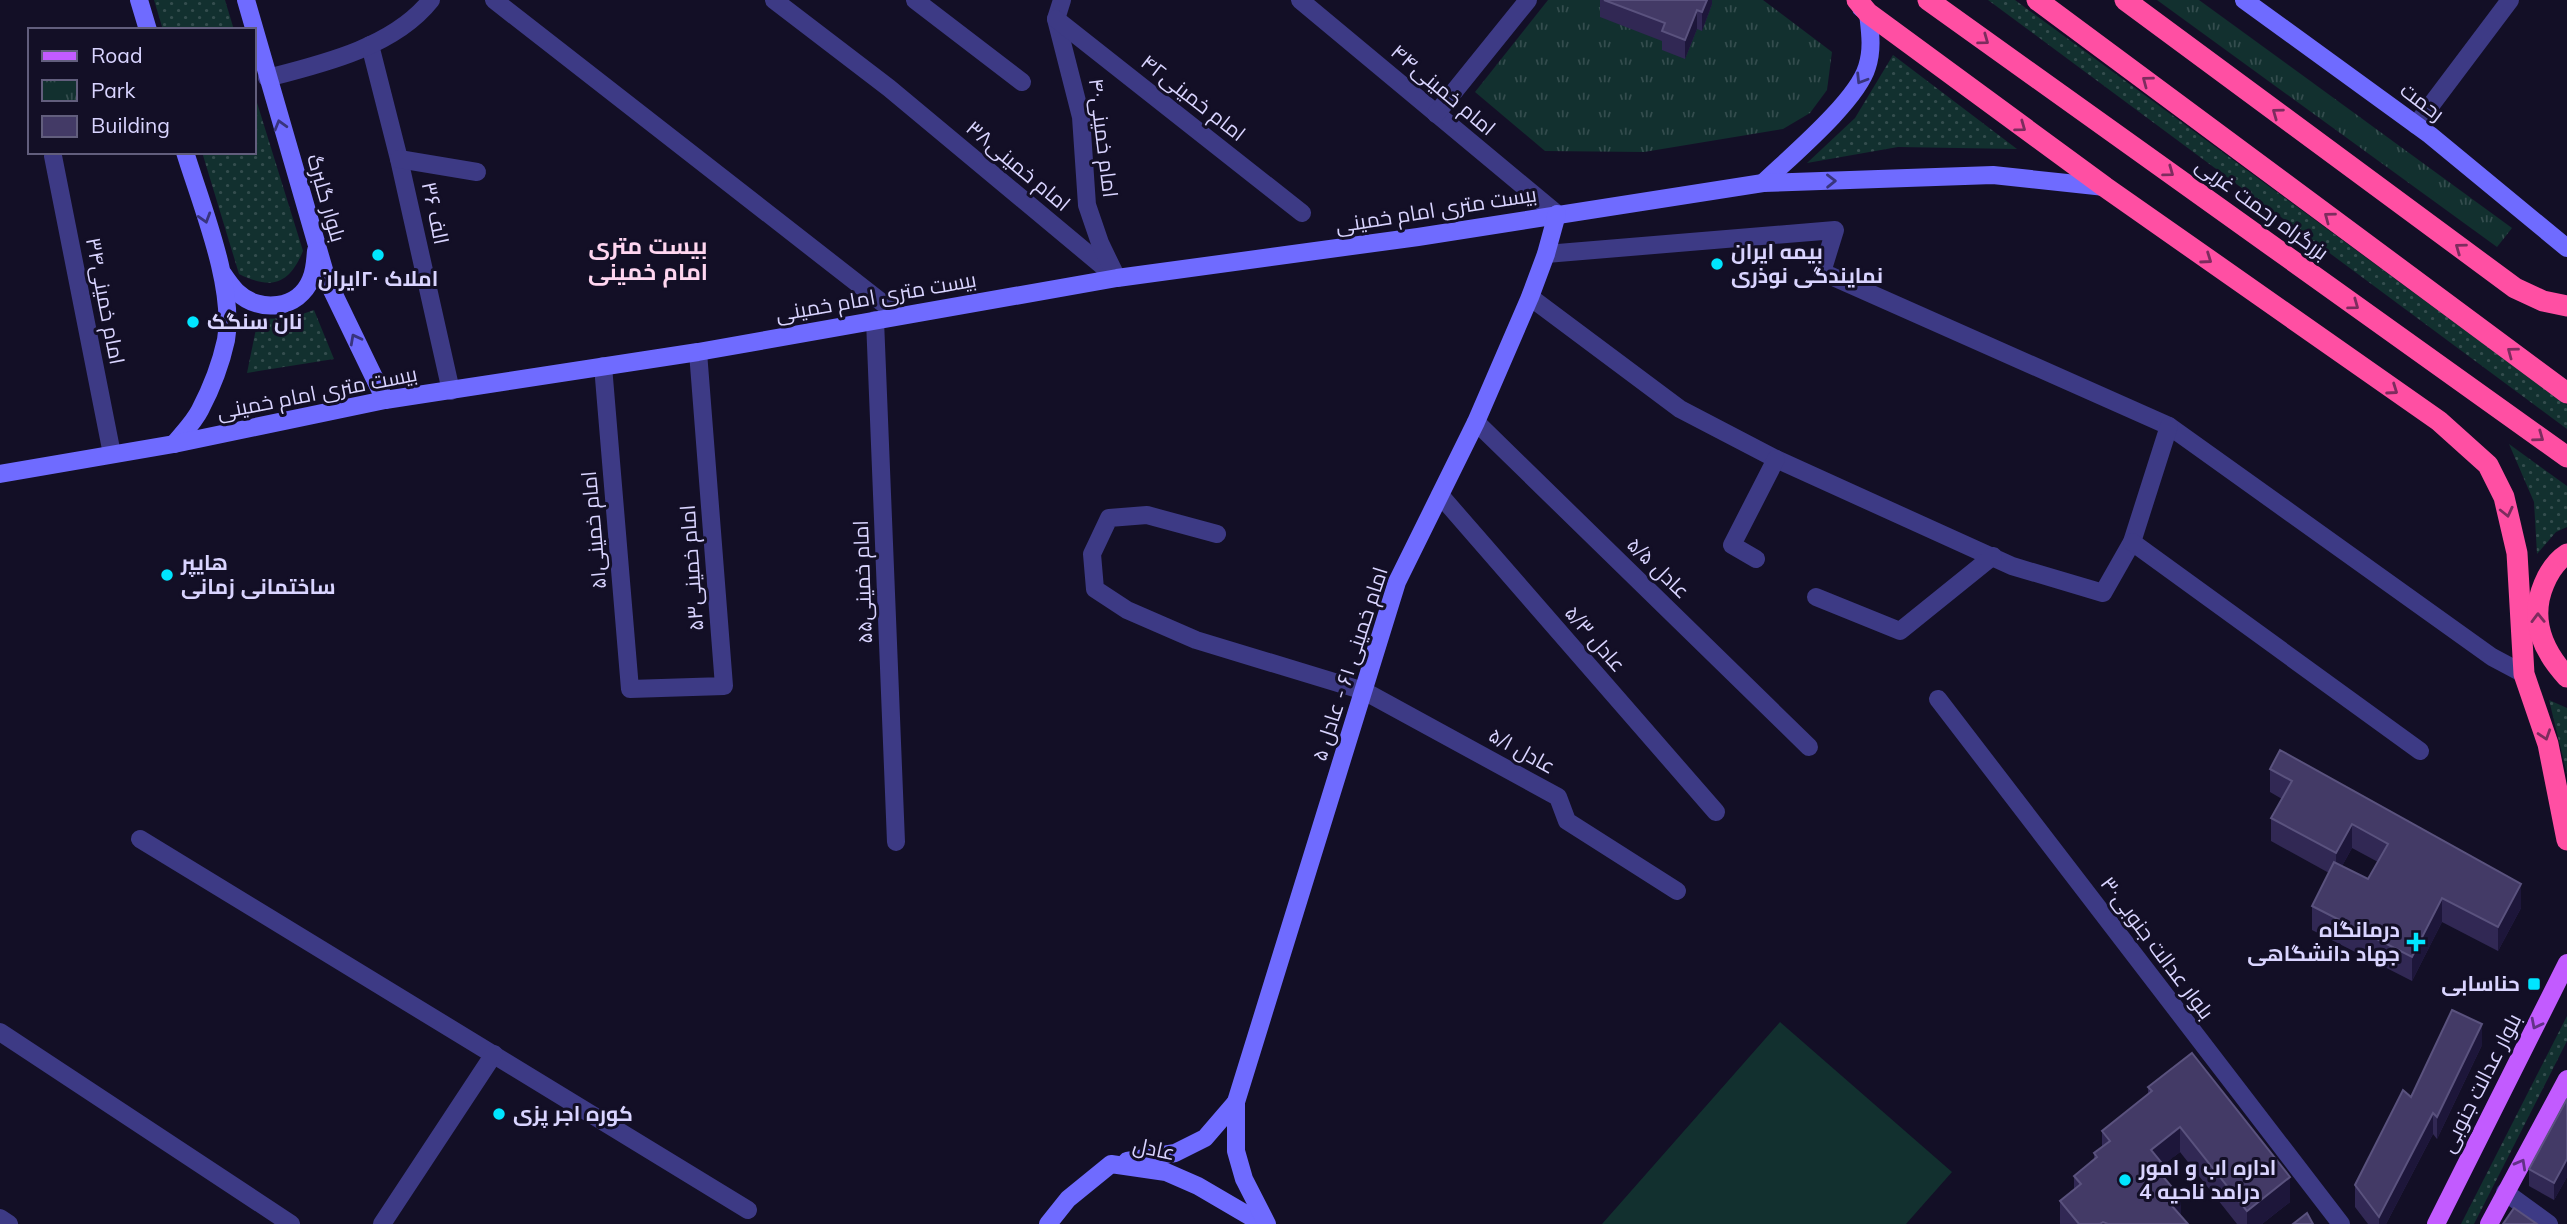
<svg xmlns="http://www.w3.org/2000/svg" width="2567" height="1224" font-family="Mulish,Cairo,sans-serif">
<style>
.grass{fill:url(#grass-dots)}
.park{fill:url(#park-tufts)}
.garden{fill:#12302f}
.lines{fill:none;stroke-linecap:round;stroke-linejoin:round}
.street{stroke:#3d3a85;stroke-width:18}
.secondary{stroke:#6f6bff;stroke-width:18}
.primary{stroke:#c25bff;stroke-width:18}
.highway{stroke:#ff4fa3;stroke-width:21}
.wall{fill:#312854;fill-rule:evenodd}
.shaded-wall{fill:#1d163a}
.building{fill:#433a66;stroke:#5a527e;stroke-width:2}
.oneway{stroke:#7d2c5e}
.oneway2{stroke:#38347d}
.oneway3{stroke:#623188}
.poi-dot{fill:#00e5ff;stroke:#130f26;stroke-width:2.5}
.labels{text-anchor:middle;stroke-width:6;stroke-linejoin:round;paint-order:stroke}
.street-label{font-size:21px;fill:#d9d4ff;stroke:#130f26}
.poi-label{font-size:21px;font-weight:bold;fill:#d9d4ff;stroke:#130f26;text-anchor:start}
.neighbourhood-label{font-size:23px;font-weight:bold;fill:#ffd6f0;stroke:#130f26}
</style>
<defs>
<pattern id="grass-dots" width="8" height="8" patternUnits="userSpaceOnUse" patternTransform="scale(1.75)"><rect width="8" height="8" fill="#12302f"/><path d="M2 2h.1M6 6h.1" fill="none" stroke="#344d4e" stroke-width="1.8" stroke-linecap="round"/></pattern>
<pattern id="park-tufts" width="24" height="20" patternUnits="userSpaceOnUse" patternTransform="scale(1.75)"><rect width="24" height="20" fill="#12302f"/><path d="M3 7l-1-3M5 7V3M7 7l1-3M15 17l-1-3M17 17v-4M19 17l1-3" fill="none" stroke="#344d4e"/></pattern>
</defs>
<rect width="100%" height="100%" fill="#130f26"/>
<g class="grass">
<polygon points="154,0 225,0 234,30 163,30"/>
<polygon points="1988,0 2015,0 2567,405 2567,429"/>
<polygon points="1893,55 2017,149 1898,147 1807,163 1855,118"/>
<path d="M 254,93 L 303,251 C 289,285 271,290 239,274 L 202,152 L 254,152 Z"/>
<polygon points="314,310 334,359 247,373 258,319 291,318"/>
<polygon points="2509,444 2567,486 2567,527 2556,532 2537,554 2534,502"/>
<polygon points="2549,700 2567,708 2567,774"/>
<polygon points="2567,1016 2567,1041 2474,1224 2461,1224"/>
</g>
<g class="park">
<polygon points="1548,0 1763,0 1832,52 1827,90 1810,113 1783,129 1644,152 1545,151 1475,92"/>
<polygon points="2157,0 2199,0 2512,228 2497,247"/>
</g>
<polygon class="garden" points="1780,1022 1952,1172 1906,1224 1602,1224"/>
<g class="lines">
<g class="street">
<polyline points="494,0 898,315"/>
<polyline points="774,0 889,88 1117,278"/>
<polyline points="915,0 1022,82"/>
<polyline points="1062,0 1056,19 1081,117 1087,205 1100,243 1114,272"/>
<polyline points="1300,0 1557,214"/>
<polyline points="1056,19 1302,213"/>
<polyline points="370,45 399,159 451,391"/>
<path d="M 267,78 C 322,64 394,47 431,0"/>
<polyline points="1436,114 1528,0"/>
<polyline points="2416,125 2510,0"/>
<polyline points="53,156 112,454"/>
<polyline points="399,159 477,172"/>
<polyline points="1546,254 1835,230 1822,272 2169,426 2492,657 2524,674"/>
<polyline points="1530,297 1680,409 1776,459 2012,566 2103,593 2132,542 2169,426"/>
<polyline points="875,320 896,842"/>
<polyline points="603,366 630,689 724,686 698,352"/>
<polyline points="1476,422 1809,747"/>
<polyline points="1440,495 1716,812"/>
<polyline points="1217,534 1147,515 1109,518 1092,554 1095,589 1127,610 1196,640 1364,691 1558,797 1567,821 1677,891"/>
<polyline points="2132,542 2420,751"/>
<polyline points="1756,559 1732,545 1776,459"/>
<polyline points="1816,597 1900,631 1993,556"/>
<polyline points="1938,699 2341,1224"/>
<polyline points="140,839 748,1210"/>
<polyline points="0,1032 291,1224"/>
<polyline points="2505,1192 2549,1224"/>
<polyline points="0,1218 9,1224"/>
<polyline points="382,1224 494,1054"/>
</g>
<g class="secondary">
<polyline points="139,0 148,30"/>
<polyline points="246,0 327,280 385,400"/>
<polyline points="2244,0 2430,135 2567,248"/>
<path d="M 1763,183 C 1790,157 1857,101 1867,67 C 1873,49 1870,31 1868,13 L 1861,8"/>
<path d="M 223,274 C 227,280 232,287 237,292 C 260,314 299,309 311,279 C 315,270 315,261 316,251"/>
<path d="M 174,444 C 183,433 194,422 200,410 C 211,389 221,363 226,340 C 235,286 201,204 185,152"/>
<polyline points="0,474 174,444 385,400 698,352 1117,278 1418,237 1763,183 1993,175 2105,187"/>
<polyline points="1127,1161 1175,1153 1205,1138 1236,1102"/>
<polyline points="1048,1224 1068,1199 1111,1164 1166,1172 1198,1186 1263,1224"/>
<polyline points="1267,1224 1244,1179 1236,1151 1236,1102 1397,582 1476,422 1530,297 1546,254 1557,214"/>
</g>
<g class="primary">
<polyline points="2436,1224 2567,963"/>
<polyline points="2489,1224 2567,1079"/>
</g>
<g class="highway">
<polyline points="1857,0 1868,13 2105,187 2439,421 2488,465 2504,497 2517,553 2524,674 2548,744 2567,840"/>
<polyline points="1928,0 2567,457"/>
<polyline points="2037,0 2567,393"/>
<polyline points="2125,0 2515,288 2543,301 2567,306"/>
<path d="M 2567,554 C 2556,561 2549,572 2544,584 C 2529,619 2542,650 2567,677"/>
</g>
</g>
<g class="wall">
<polygon points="1600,0 1712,0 1712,4 1702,31 1697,29 1685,59 1662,50 1662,41 1600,17"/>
<path d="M 2270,769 L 2521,908 L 2498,951 L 2442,922 L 2412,981 L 2312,930 L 2312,906 L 2329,873 L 2271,841 L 2271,818 L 2282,799 L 2270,792 ZM 2352,848 L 2378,862 L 2368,879 L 2342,866 Z"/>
<polygon points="2482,1045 2437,1139 2433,1134 2386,1224 2368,1224 2355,1207 2355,1185 2411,1097"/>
<polygon points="2148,1087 2290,1202 2262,1224 2237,1224 2180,1152 2163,1165 2166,1180 2181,1217 2188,1224 2060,1224 2060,1201 2074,1189 2074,1176 2094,1160 2094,1153 2102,1147 2102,1131 2148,1094"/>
<polygon points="2567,1099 2567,1177 2554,1200 2529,1186 2529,1169"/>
</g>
<g class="shaded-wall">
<polygon points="1707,0 1712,0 1712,4 1702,31 1702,12"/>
<polygon points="1697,10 1697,29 1685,59 1685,40"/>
<polygon points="2352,824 2352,848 2336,877 2336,853"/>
<polygon points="2521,884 2521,908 2498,951 2498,927"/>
<polygon points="2442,898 2442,922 2412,981 2412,957"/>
<polygon points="2482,1024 2482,1045 2437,1139 2437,1117"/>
<polygon points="2433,1113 2433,1134 2386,1224 2379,1224 2379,1217"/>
<polygon points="2180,1127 2180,1152 2151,1175 2151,1150"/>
<polygon points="2567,1159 2567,1177 2554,1200 2554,1183"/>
<polygon points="2166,1168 2166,1193 2160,1173"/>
<polygon points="2290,1177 2290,1202 2262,1224 2247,1224 2247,1211"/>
<polygon points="2181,1198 2181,1223 2172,1206"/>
</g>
<g class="building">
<polygon points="1604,0 1707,0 1702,12 1697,10 1685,40 1662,31 1665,23"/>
<polygon points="2280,750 2521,884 2498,927 2442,898 2412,957 2312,906 2334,862 2368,879 2388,844 2352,824 2336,853 2271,818 2292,781 2270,769"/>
<polygon points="2452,1010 2482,1024 2437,1117 2433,1113 2379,1217 2355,1185 2403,1090 2411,1097"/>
<polygon points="2192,1053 2290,1177 2247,1211 2180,1127 2151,1150 2166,1168 2160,1173 2181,1198 2172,1206 2188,1224 2108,1224 2103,1222 2100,1224 2079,1224 2060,1201 2081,1184 2074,1176 2097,1157 2094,1153 2110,1141 2102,1131 2152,1091 2148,1087"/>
<polygon points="2567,1099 2567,1159 2554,1183 2529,1169"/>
<polygon points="2514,1208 2537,1224 2503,1224"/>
<polygon points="2307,1213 2313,1224 2293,1224"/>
</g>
<defs><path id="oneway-chevron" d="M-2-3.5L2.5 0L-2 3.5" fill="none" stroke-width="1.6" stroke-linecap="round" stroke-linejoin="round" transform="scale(1.75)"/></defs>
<g class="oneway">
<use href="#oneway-chevron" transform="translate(1984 40) rotate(36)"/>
<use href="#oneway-chevron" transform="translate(2147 81) rotate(-143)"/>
<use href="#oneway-chevron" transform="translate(2277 113) rotate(-144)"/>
<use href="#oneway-chevron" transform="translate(2021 127) rotate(36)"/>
<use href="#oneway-chevron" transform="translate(2169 172) rotate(36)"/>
<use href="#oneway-chevron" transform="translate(2329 217) rotate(-143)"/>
<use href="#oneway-chevron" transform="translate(2460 248) rotate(-144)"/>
<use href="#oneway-chevron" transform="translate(2207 259) rotate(35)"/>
<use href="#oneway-chevron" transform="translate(2354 305) rotate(36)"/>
<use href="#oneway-chevron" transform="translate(2512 352) rotate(-143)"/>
<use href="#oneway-chevron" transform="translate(2393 390) rotate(35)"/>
<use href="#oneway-chevron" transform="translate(2539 437) rotate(36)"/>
<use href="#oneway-chevron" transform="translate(2507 512) rotate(77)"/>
<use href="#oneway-chevron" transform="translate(2538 618) rotate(-91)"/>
<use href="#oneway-chevron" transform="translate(2545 735) rotate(72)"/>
</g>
<g class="oneway2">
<use href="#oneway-chevron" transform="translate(1861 79) rotate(122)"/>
<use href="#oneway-chevron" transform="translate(280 125) rotate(-106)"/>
<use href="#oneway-chevron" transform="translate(1831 181) rotate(-1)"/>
<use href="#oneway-chevron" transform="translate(205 218) rotate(73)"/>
<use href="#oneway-chevron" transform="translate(355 339) rotate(-118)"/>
</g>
<g class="oneway3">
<use href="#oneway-chevron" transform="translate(2536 1024) rotate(117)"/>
<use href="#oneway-chevron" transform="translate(2521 1164) rotate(-61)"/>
</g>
<g class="poi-dot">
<circle cx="378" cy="255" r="7"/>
<circle cx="1717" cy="264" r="7"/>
<circle cx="193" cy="322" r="7"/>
<circle cx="167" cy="575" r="7"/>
<path d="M2412.5 931.5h7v7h7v7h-7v7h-7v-7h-7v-7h7z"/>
<rect x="2527" y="977" width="14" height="14" rx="3.5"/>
<circle cx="499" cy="1114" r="7"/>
<circle cx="2125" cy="1180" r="7"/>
</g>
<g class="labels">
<g class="street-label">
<text transform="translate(1443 90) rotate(40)" y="7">۴۴امام خمینی</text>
<text transform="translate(1193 98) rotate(38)" y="7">امام خمینی۴۲</text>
<text transform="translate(2422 102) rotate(37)" y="7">رحمت</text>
<text transform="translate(1103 138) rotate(83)" y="7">امام خمینی۴۰</text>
<text transform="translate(1018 166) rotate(40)" y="7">امام خمینی۳۸</text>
<text transform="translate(326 198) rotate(74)" y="7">بلوار گلبرگ</text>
<text transform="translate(2262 209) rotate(36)" y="7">بزرگراه رحمت غربی</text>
<text transform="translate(1436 210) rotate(-9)" y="7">بیست متری امام خمینی</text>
<text transform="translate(435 213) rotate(78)" y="7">۳۶ الف</text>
<text transform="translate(876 297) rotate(-10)" y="7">بیست متری امام خمینی</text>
<text transform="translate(105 301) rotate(79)" y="7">امام خمینی۳۴</text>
<text transform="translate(317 393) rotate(-11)" y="7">بیست متری امام خمینی</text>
<text transform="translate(594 530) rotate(-95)" y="7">امام خمینی۵۱</text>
<text transform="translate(692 568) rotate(-94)" y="7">امام خمینی۵۳</text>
<text transform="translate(1658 568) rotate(44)" y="7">عادل ۵/۵</text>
<text transform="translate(863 582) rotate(-92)" y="7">امام خمینی۵۵</text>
<text transform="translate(1595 639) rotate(49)" y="7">عادل ۵/۳</text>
<text transform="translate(1350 664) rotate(-72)" y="7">امام خمینی ۶۱ - عادل ۵</text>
<text transform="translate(1522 751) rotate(29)" y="7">عادل ۵/۱</text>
<text transform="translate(2157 948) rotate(53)" y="7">بلوار عدالت جنوبی۳۰</text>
<text transform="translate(2481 1083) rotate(-63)" y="7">بلوار عدالت جنوبی</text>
<text transform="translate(1154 1149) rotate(12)" y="7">عادل</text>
</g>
<g class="poi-label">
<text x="1731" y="259">بیمه ایران<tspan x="1731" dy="24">نمایندگی نوذری</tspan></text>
<text x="378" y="286" text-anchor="middle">املاک ۲۰ایران</text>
<text x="207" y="329">نان سنگک</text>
<text x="181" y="570">هایپر<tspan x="181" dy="24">ساختمانی زمانی</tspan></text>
<text x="2400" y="937" text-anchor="end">درمانگاه<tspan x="2400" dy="24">جهاد دانشگاهی</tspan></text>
<text x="2520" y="991" text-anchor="end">حناسابی</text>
<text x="513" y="1121">کوره اجر پزی</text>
<text x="2139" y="1175">اداره اب و امور<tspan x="2139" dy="24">درامد ناحیه 4</tspan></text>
</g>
<g class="neighbourhood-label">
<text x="648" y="254">بیست متری<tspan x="648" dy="26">امام خمینی</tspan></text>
</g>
</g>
<rect x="28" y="28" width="228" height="126" fill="#130f26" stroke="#625e7d" stroke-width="2"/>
<rect x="42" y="51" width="35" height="10" fill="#c25bff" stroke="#625e7d" stroke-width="2"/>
<text x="91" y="63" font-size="21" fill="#d9d4ff">Road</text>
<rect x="42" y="80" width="35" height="21" fill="url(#park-tufts)" stroke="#625e7d" stroke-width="2"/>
<text x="91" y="98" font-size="21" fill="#d9d4ff">Park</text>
<rect x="42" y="116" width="35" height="21" fill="#433a66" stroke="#625e7d" stroke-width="2"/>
<text x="91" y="133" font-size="21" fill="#d9d4ff">Building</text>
</svg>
